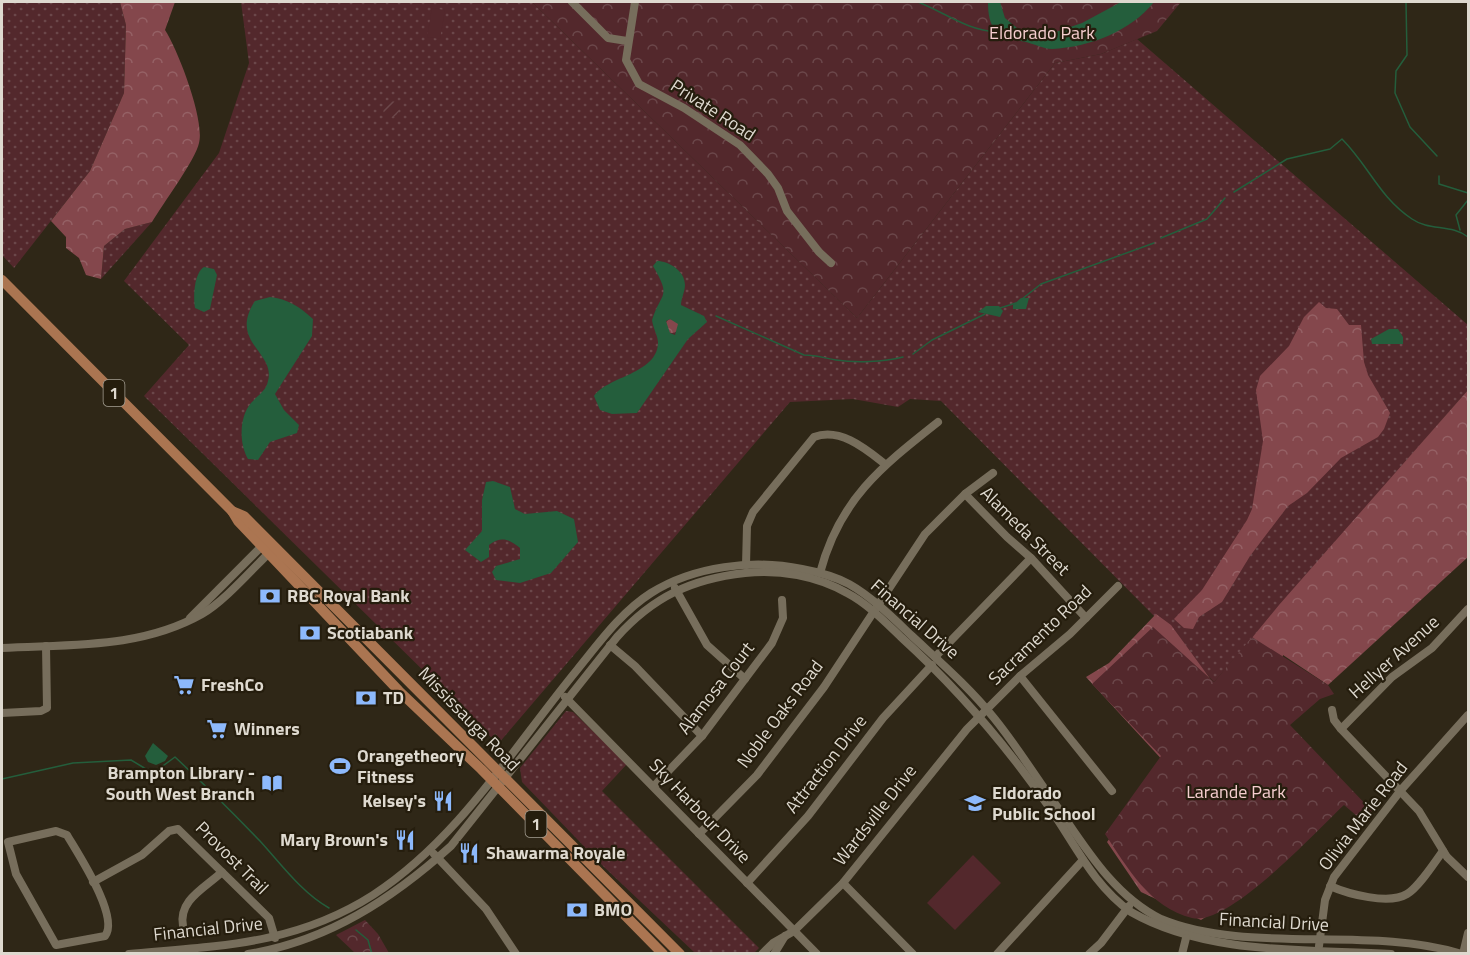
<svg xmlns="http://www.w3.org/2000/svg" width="1470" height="955" font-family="'Titillium Web',sans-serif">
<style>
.grass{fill:url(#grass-dots)}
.forest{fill:url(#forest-crowns)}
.park{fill:url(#park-crowns)}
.garden{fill:url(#garden-furrows)}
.pitch{fill:#53282c}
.water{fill:#245e3c;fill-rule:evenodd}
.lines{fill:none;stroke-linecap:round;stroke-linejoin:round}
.stream{stroke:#245e3c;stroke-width:1.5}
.minor{stroke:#776e5c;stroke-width:8}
.major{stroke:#ab7551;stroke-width:10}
.labels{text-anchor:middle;stroke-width:4.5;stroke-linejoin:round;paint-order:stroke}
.shield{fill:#251d0d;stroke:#a6a195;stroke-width:1.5}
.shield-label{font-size:16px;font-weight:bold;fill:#ded9cf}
.park-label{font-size:18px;fill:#f6cecf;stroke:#251d0d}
.street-label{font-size:18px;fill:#ded9cf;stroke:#251d0d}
.poi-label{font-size:18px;font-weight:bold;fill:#ded9cf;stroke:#251d0d;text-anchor:start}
</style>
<defs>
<pattern id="grass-dots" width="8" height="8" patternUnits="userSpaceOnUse" patternTransform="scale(1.5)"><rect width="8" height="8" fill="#53282c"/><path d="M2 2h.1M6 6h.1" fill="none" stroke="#6b474a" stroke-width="1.8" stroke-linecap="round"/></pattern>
<pattern id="forest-crowns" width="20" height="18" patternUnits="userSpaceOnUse" patternTransform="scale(1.5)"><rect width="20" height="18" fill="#84474c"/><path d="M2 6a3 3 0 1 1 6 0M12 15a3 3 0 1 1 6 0" fill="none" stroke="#956165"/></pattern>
<pattern id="park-crowns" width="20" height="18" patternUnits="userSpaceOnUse" patternTransform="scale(1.5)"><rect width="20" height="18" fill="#53282c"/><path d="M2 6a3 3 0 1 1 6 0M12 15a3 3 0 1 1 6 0" fill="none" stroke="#6b474a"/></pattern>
<pattern id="garden-furrows" width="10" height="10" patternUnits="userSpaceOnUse" patternTransform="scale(1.5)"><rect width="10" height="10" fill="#53282c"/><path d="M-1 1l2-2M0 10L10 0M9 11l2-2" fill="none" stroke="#6b474a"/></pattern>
</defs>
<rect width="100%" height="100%" fill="#2f2717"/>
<g class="grass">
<polygon points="2,2 120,2 126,25 124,93 90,171 14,268 2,255"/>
<polygon points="241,2 532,2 857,318 1055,63 1101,54 1137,39 1468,325 1468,390 1214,682 1155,617 941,401 910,399 898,407 853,399 790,402 498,744 144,396 189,345 124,281 219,153 249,63"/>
<polygon points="152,222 101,279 104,246 125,229"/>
<polygon points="566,711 573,712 627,764 602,791 759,948 754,953 695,953 604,867 522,782 520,768"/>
</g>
<g class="forest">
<path d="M 120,2 L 175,2 L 165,30 C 178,50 205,120 199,143 C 196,159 162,205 152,222 L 125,229 L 104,246 L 101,279 L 86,275 L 79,258 L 66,248 L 66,237 L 51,221 L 90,171 L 124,93 L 126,25 Z"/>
<polygon points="1319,302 1326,308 1337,309 1349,325 1361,325 1364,362 1368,375 1390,413 1384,429 1378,437 1341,458 1307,493 1288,506 1250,556 1222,602 1199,617 1193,629 1184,628 1174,619 1202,590 1247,520 1252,509 1263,441 1256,390 1260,376 1289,346 1304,317"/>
<circle cx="672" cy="326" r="7"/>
<polygon points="1468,390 1468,557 1328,685 1283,655 1250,888 1201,920 1141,892 1107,842 1166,764 1086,677 1109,663 1156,614 1171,625 1214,684 1279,605"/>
</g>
<g class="park">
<polygon points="532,2 1181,2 1157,31 1101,54 1055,63 857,318"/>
<path d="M 1153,627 L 1214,682 L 1252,637 L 1328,685 L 1334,694 L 1320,699 L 1290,725 L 1372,811 L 1364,822 L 1344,805 C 1317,830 1229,927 1192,918 C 1150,908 1127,867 1105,834 L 1161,756 L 1092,684 Z"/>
<polygon points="365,920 378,934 389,953 355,953 336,935"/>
</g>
<circle class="garden" cx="391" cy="109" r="8"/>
<g class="pitch">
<polygon points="432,8 445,10 440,39 427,37"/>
<polygon points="973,855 1001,883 955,930 927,903"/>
</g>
<g class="water">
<path d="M 988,2 L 1000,2 L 1005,18 L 1017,28 L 1031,34 L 1047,35 L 1082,23 L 1121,2 L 1154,2 C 1131,31 1090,47 1052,49 C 1044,49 1034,44 1026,42 C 998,36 988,32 988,2 Z"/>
<path d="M 657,261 C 669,261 685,271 685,285 C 685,292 681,298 681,305 L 704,316 L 707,322 L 688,339 L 637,413 L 612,414 L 600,410 L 594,396 C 608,376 657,374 658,343 C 658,336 653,328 652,320 C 661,291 672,299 653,266 ZM 670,319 L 678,324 L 675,335 L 670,333 L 666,321 Z"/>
<path d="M 204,267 L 214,269 L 217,275 L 210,309 L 204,312 L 195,308 C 193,297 194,273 204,267 Z"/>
<path d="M 270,297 C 288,299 300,307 313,319 L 312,336 L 275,394 L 284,410 L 299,425 L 297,433 L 270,442 L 258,460 L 248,459 C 239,444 239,417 251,403 C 258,395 266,391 268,381 C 276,352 228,342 255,301 Z"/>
<polygon points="1021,298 1029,298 1026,309 1013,309 1013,305"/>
<polygon points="986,306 999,306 1003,311 1000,317 978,312"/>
<polygon points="1389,329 1398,329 1403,337 1403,344 1372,344 1371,339"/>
<path d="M 493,481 L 510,487 L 515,509 L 525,514 L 557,511 L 574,519 L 578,542 L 551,573 L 520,583 L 496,580 L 492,572 L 496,566 L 520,559 L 520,548 C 509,539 501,536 489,545 L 489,557 L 481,562 L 465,550 L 482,531 L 482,500 L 486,482 Z"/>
<polygon points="153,743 168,756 165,761 156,765 148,762 145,756"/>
</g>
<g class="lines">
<g class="stream">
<path d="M 918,2 C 946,13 966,30 997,32"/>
<polyline points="1406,2 1407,55 1396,71 1395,93 1410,127 1437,156"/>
<polyline points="1439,176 1439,184 1468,193"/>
<path d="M 1234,192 L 1287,159 L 1330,149 L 1342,139 C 1369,166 1379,197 1412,219 C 1429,231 1452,224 1468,237"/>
<polyline points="1460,230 1456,215 1468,200"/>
<polyline points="1161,238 1207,219 1225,198"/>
<polyline points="1022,299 1041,284 1154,243"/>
<polyline points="1000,308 1016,303"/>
<path d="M 716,316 L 804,355 C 816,355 824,358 836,360 C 856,363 883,362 903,357"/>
<polyline points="913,354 932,340 985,314"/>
<path d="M 2,779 L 73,763 L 131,760 L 146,769 L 156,771 L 175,757 C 204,784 232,812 260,841 C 281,864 302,893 329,908"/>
<polyline points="356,930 368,940 372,954"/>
</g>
<g class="minor">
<polyline points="572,2 608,38 627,41"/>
<polyline points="635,2 626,60 639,84 684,108 740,145 768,174 778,188 787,211 819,252 831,263"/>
<polyline points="965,494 1007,537 1031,558 1086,618"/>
<path d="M 746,565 L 747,526 L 753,512 L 814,437 C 840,427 866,449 885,464"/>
<path d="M 820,573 C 839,500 881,467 938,422"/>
<polyline points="675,588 707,645 745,679"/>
<polyline points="190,618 266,542"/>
<polyline points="610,645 635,666 702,736"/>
<path d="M 2,648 C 70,644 140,649 202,614 C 224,602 254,567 273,549"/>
<polyline points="935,657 1031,558"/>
<polyline points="1020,676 1112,791"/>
<polyline points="565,697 817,954"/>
<polyline points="1332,710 1334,720 1341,729 1419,811 1447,857 1468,877"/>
<polyline points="2,713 41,711 47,708 46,646"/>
<polyline points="1341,729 1392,677 1432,648 1468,609"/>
<polyline points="654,786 702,736 772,643 783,618 782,600"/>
<path d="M 56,831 L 67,835 C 78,854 120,917 105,936 L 56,945 L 16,874 L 8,842 Z"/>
<polyline points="699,834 757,775 824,687 925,534 965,494 993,473"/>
<polyline points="434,854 486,909 516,954"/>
<polyline points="93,882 142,855 169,831 178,829 269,918 275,938"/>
<polyline points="747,883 808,816 883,718 932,665"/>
<polyline points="843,883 913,954"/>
<path d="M 1330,886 C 1348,894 1389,905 1407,894 C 1419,887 1434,863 1443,851"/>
<path d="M 183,926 C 178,900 205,888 222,872"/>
<polyline points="1319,946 1325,900 1334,877 1401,790 1468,715"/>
<path d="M 129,954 C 218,946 295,945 373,895 C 459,839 513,748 577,670 C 599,643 621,612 651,593 C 694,566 753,559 802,569 C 818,572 834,576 849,584 C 872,597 893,618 912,636 C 940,662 970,688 994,718 C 1016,745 1035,776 1056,805 C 1085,847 1113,895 1161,919 C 1247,955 1370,925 1462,954"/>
<path d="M 248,954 C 328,941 392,899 451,846 L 617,637 C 653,597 691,579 745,573 C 779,569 817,576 847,593 C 868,604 885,622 902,638 C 958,689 1006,745 1049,807 C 1075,844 1093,885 1131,912 C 1206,955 1305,949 1391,954"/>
<polyline points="762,954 773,943 794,931 843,883 967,729 1020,676 1070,634 1118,586"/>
<polyline points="774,954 785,936"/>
<polyline points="997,954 1083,860"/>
<polyline points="1089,954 1101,943 1129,906"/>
<polyline points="1182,954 1186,938"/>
<polyline points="1463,954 1468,933"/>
</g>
<g class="major">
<polyline points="2,280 232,511 238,521 399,691 481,769 663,954"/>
<polyline points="232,511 244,516 680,954"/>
</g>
</g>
<defs>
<g id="bank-bare" transform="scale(1.62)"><path d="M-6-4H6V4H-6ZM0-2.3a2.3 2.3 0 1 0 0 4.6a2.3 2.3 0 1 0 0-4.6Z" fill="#8db9fc" stroke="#251d0d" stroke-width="2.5" paint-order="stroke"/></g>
<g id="supermarket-bare" transform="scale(1.62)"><path d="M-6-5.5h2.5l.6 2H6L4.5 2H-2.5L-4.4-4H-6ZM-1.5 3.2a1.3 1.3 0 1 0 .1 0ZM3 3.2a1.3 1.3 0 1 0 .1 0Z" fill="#8db9fc" stroke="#251d0d" stroke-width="2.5" paint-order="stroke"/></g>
<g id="stadium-bare" transform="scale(1.62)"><path d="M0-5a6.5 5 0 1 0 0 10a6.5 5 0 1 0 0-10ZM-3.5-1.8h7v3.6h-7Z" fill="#8db9fc" stroke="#251d0d" stroke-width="2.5" paint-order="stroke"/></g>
<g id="library-bare" transform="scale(1.62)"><path d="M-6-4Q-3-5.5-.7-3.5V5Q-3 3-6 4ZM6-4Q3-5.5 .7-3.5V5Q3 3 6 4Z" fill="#8db9fc" stroke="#251d0d" stroke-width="2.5" paint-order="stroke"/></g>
<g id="restaurant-bare" transform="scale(1.62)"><path d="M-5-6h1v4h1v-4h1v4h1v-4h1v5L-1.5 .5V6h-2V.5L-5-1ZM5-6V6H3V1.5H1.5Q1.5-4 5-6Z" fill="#8db9fc" stroke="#251d0d" stroke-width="2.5" paint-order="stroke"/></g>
<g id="school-bare" transform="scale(1.62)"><path d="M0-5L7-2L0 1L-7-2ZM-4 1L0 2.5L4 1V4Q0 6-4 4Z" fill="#8db9fc" stroke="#251d0d" stroke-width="2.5" paint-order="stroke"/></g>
</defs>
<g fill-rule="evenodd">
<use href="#bank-bare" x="270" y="596"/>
<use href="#bank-bare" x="310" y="633"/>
<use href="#supermarket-bare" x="184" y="685"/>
<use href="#bank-bare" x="366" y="698"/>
<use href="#supermarket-bare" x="217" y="729"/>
<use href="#stadium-bare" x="340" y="766"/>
<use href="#library-bare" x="272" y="783"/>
<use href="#restaurant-bare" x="443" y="801"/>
<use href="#school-bare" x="975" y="803"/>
<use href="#restaurant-bare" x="405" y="840"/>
<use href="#restaurant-bare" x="469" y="853"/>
<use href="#bank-bare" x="577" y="910"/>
</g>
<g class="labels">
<g class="shield">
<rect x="103.5" y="380" width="21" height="26" rx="4.5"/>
<rect x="525.5" y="811" width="21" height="26" rx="4.5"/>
</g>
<g class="shield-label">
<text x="114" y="399">1</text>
<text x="536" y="830">1</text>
</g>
<g class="park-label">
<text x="1042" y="39">Eldorado Park</text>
<text x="1236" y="798">Larande Park</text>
</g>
<g class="street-label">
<text transform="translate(713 110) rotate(33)" y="6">Private Road</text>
<text transform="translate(1025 531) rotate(45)" y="6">Alameda Street</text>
<text transform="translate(915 619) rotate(41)" y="6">Financial Drive</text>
<text transform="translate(1040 635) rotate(-44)" y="6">Sacramento Road</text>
<text transform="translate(1394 657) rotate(-42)" y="6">Hellyer Avenue</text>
<text transform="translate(716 688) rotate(-52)" y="6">Alamosa Court</text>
<text transform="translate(780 714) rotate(-53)" y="6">Noble Oaks Road</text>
<text transform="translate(469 719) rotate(46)" y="6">Mississauga Road</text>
<text transform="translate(826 764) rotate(-52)" y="6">Attraction Drive</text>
<text transform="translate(700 811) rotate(46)" y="6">Sky Harbour Drive</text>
<text transform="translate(875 815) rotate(-52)" y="6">Wardsville Drive</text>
<text transform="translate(1363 816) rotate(-52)" y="6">Olivia Marie Road</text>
<text transform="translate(232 858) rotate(45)" y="6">Provost Trail</text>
<text transform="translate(1274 922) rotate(3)" y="6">Financial Drive</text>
<text transform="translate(208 929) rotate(-6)" y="6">Financial Drive</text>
</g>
<g class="poi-label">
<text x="287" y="602">RBC Royal Bank</text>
<text x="327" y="639">Scotiabank</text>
<text x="201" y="691">FreshCo</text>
<text x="383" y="704">TD</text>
<text x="234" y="735">Winners</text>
<text x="357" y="762">Orangetheory<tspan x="357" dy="21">Fitness</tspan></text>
<text x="255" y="779" text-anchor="end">Brampton Library -<tspan x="255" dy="21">South West Branch</tspan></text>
<text x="992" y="799">Eldorado<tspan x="992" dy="21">Public School</tspan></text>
<text x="426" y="807" text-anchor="end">Kelsey's</text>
<text x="388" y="846" text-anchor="end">Mary Brown's</text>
<text x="486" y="859">Shawarma Royale</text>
<text x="594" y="916">BMO</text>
</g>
</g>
<rect width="1470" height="955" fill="none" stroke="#ded9cf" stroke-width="6"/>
</svg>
